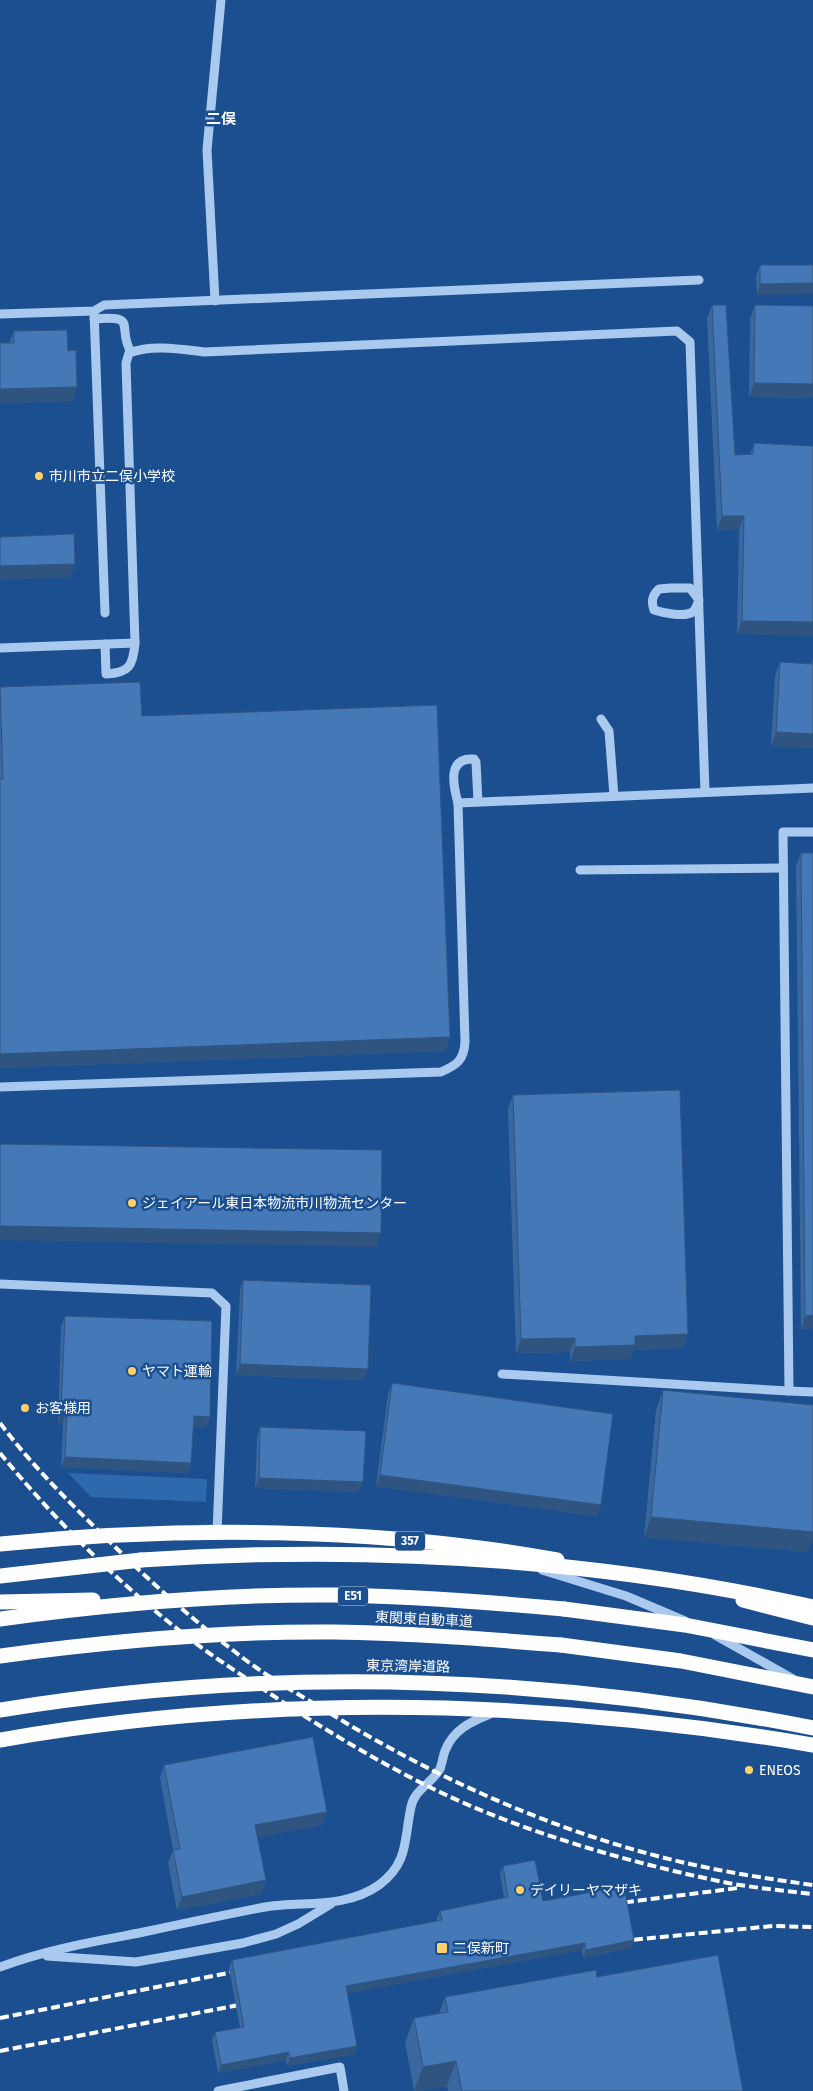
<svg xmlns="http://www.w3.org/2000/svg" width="813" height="2091" font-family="'Fira Sans','Noto Sans JP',sans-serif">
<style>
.green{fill:#2e69ad}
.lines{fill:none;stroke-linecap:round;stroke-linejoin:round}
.minor{stroke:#a9c9ee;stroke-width:9}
.highway{stroke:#fff;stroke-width:15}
.rail{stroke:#fff;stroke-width:4;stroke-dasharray:9 4;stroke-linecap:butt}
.highway-bridge{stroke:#fff;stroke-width:15}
.wall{fill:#3a679d}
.shaded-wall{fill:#305480}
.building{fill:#4478b7;stroke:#305480}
.poi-dot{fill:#ffd166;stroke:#1b4f8f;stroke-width:2}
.labels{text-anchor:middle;stroke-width:5;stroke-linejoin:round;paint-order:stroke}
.shield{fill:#1b4f8f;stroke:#bbcadd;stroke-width:1}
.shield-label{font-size:12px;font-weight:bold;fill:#fff}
.poi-label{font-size:14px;fill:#fff;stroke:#1b4f8f;text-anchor:start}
.street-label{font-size:14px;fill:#fff;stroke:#1b4f8f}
.neighbourhood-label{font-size:15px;font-weight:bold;fill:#fff;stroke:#1b4f8f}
</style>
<rect width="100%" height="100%" fill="#1b4f8f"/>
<polygon class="green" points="68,1473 207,1479 206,1502 91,1497"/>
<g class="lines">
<g class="minor">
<polyline points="215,301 207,150 221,0"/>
<polyline points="94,311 105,613"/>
<polyline points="0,314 94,311 104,305 699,280"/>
<path d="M 94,319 C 140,315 116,327 131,352"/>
<path d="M 671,588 L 690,588 L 699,600 C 698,603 696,608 694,611 C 686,618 663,613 654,610 C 651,601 652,596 659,589 Z"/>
<path d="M 105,644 L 106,674 C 129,673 133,666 135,643"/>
<path d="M 0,648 L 135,643 L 126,363 L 129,353 C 152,344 180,349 204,352 L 677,331 L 690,342 L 705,792"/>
<polyline points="601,719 609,731 614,796"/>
<polyline points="458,803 813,788"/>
<polyline points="813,832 783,832 789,1391 813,1392"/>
<polyline points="580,870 783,868"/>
<path d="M 0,1087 L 441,1072 C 457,1065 464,1060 465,1042 L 458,803 C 453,785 447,757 474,759 L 476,762 L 478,802"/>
<polyline points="0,1284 212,1293 226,1306 217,1533"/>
<polyline points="502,1374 789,1391"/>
<polyline points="542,1570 626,1596 685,1621"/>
<polyline points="715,1635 793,1679"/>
<polyline points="47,1956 136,1962 243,1943 276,1934 298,1924 331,1904"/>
<path d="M 0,1967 C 45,1950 92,1942 139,1933 C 181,1924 223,1915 265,1907 C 304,1901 345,1909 379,1885 C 409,1863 404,1839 411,1807 C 414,1790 432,1783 440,1769 C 442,1764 443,1756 445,1751 C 453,1730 470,1722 490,1714"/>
<polyline points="218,2091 340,2067 344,2091"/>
</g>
<g class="highway">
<path d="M 0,1544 C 181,1526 378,1527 557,1560"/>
<polyline points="0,1576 141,1560"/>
<polyline points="743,1600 813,1618"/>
<polyline points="0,1602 93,1600"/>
<path d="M 0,1619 C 110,1604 222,1594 333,1595 C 410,1596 487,1602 564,1609"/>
<path d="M 0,1656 C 110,1641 222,1631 333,1632 C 409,1633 485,1639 561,1645"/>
<path d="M 0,1710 C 270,1666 545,1675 813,1728"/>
<path d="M 0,1740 C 269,1693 544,1699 813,1745"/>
</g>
<g class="rail">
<path d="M 0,1423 C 33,1467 72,1505 111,1543 C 150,1581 190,1618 234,1651 C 261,1673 293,1691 323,1709 C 428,1774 541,1826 661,1857 C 711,1870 762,1878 813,1885"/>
<path d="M 0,1453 C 59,1525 127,1592 202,1648 C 234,1671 268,1692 301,1714 C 357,1749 412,1781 473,1807 C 554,1841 641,1865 728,1883 C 756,1888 785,1891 813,1894"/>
<polyline points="612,1904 738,1888"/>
<polyline points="621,1941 773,1926 813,1927"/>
<polyline points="0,2018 243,1970"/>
<polyline points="0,2051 249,2003"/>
</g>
<g class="highway-bridge">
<path d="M 141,1560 C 367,1545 592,1558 813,1607"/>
<polyline points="564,1609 685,1625 813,1650"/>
<polyline points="561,1645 681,1661 813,1687"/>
</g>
</g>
<g class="wall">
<polygon points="760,265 813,265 757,295 756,276"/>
<polygon points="712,305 735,455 750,454 754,443 813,446 737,634 739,529 717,530 707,318"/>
<polygon points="755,305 813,306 813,398 749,397 750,319"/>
<polygon points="14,331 68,351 77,387 72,401 0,403 0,343 9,343"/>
<polygon points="813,658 813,748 771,746 775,676 780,662 811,664"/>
<polygon points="0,687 142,716 450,1037 445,1051 0,1068"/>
<polygon points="801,853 813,1328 801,1329 796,866"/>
<polygon points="513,1095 688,1334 683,1348 634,1350 630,1359 570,1361 570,1352 516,1353 508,1109"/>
<polygon points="243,1280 368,1369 364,1380 236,1375 240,1290"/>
<polygon points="65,1316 210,1417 206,1427 193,1427 191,1463 188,1473 61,1467 63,1423 58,1423 61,1327"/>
<polygon points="392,1383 601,1505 597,1516 376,1486 388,1394"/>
<polygon points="663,1390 808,1552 644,1537 656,1410"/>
<polygon points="260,1427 359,1492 255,1488 257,1438"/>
<polygon points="164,1765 327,1812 322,1825 257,1837 266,1880 261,1894 177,1910 168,1863 173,1850 160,1778"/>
<polygon points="503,1866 543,1901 634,1940 631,1948 583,1958 582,1950 347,1993 357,2046 354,2054 287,2066 286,2060 218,2073 212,2040 215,2032 240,2028 229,1968 232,1960 437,1921 437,1918 440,1911 504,1898 500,1874"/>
<polygon points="597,1977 743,2091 448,2091 447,2086 419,2091 414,2091 405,2043 414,2018 439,2013 445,1997"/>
</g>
<g class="shaded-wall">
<polygon points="813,283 813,294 757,295 760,284"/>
<polygon points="754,383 813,384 813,398 749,397"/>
<polygon points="77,387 72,401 0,403 0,389"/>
<polygon points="722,516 744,516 739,529 717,530"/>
<polygon points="75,564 70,577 0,580 0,566"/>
<polygon points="742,621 813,622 813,636 737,634"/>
<polygon points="776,732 813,734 813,748 771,746"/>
<polygon points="450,1037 445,1051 0,1068 0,1054"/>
<polygon points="0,1226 381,1233 376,1247 0,1240"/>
<polygon points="813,1315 813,1328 801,1329 805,1316"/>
<polygon points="688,1334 683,1348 634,1350 630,1359 570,1361 575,1347 635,1336"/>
<polygon points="575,1338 570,1352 516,1353 521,1339"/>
<polygon points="240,1364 368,1369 364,1380 236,1375"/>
<polygon points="61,1412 67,1412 63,1423 58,1423"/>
<polygon points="194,1416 210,1417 206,1427 190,1427"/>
<polygon points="65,1457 191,1463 188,1473 61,1467"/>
<polygon points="380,1475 601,1505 597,1516 376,1486"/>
<polygon points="259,1478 363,1482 359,1492 255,1488"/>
<polygon points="651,1517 813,1532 813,1539 808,1552 644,1537"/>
<polygon points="327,1812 322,1825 250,1839 255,1825"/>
<polygon points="266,1880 261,1894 177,1910 182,1897"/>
<polygon points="634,1940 631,1948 583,1958 586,1950"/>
<polygon points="585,1943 582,1950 343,1994 346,1986"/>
<polygon points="357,2046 354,2054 287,2066 290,2058"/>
<polygon points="289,2052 286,2060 218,2073 221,2065"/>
<polygon points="456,2061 447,2086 419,2091 414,2091 423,2067"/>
</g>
<g class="building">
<polygon points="760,265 813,265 813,283 760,284"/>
<polygon points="712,305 726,305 735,455 753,454 754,443 813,446 813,622 742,621 744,516 722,516"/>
<polygon points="755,305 813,306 813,384 754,383"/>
<polygon points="67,330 68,351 76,350 77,387 0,389 0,343 14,343 14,331"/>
<polygon points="74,534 75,564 0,566 0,537"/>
<polygon points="780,662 813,664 813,734 776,732"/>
<polygon points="140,682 142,716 437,705 450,1037 0,1054 0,779 3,779 0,687"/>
<polygon points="801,853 813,853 813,1315 805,1316"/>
<polygon points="680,1090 688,1334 635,1336 635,1345 575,1347 575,1338 521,1339 513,1095"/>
<polygon points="0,1144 382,1150 381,1233 0,1226"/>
<polygon points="243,1280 371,1285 368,1369 240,1364"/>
<polygon points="65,1316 212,1321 210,1417 194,1416 191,1463 65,1457 67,1412 61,1412"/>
<polygon points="392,1383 613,1414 601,1505 380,1475"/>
<polygon points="663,1390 813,1405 813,1532 651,1517"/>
<polygon points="260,1427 366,1431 363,1482 259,1478"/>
<polygon points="313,1737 327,1812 255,1825 266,1880 182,1897 173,1850 180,1849 164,1765"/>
<polygon points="535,1860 543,1901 624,1886 634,1940 586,1950 585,1943 346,1986 357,2046 290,2058 289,2052 221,2065 215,2032 244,2027 232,1960 442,1920 440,1911 508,1897 503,1866"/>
<polygon points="718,1955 743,2091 462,2091 456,2061 423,2067 414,2018 448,2012 445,1997 596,1970 597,1977"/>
</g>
<g class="poi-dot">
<circle cx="39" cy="476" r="5"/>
<circle cx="132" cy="1203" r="5"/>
<circle cx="132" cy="1371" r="5"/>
<circle cx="25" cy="1408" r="5"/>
<circle cx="749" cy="1770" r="5"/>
<circle cx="520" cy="1890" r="5"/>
<rect x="436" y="1942" width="12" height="12" rx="2.5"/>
</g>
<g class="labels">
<g class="shield">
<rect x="395" y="1531.5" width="30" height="19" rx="4"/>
<rect x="338" y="1586.5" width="30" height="19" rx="4"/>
</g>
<g class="shield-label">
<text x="410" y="1545">357</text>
<text x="353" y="1600">E51</text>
</g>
<g class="poi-label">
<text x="49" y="481">市川市立二俣小学校</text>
<text x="142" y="1208">ジェイアール東日本物流市川物流センター</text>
<text x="142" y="1376">ヤマト運輸</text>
<text x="35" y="1413">お客様用</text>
<text x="759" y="1775">ENEOS</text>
<text x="530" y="1895">デイリーヤマザキ</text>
<text x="453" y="1953">二俣新町</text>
</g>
<g class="street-label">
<text transform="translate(424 1619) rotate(3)" y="5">東関東自動車道</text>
<text transform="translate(408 1666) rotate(1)" y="5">東京湾岸道路</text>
</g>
<g class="neighbourhood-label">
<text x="221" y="124">二俣</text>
</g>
</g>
</svg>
